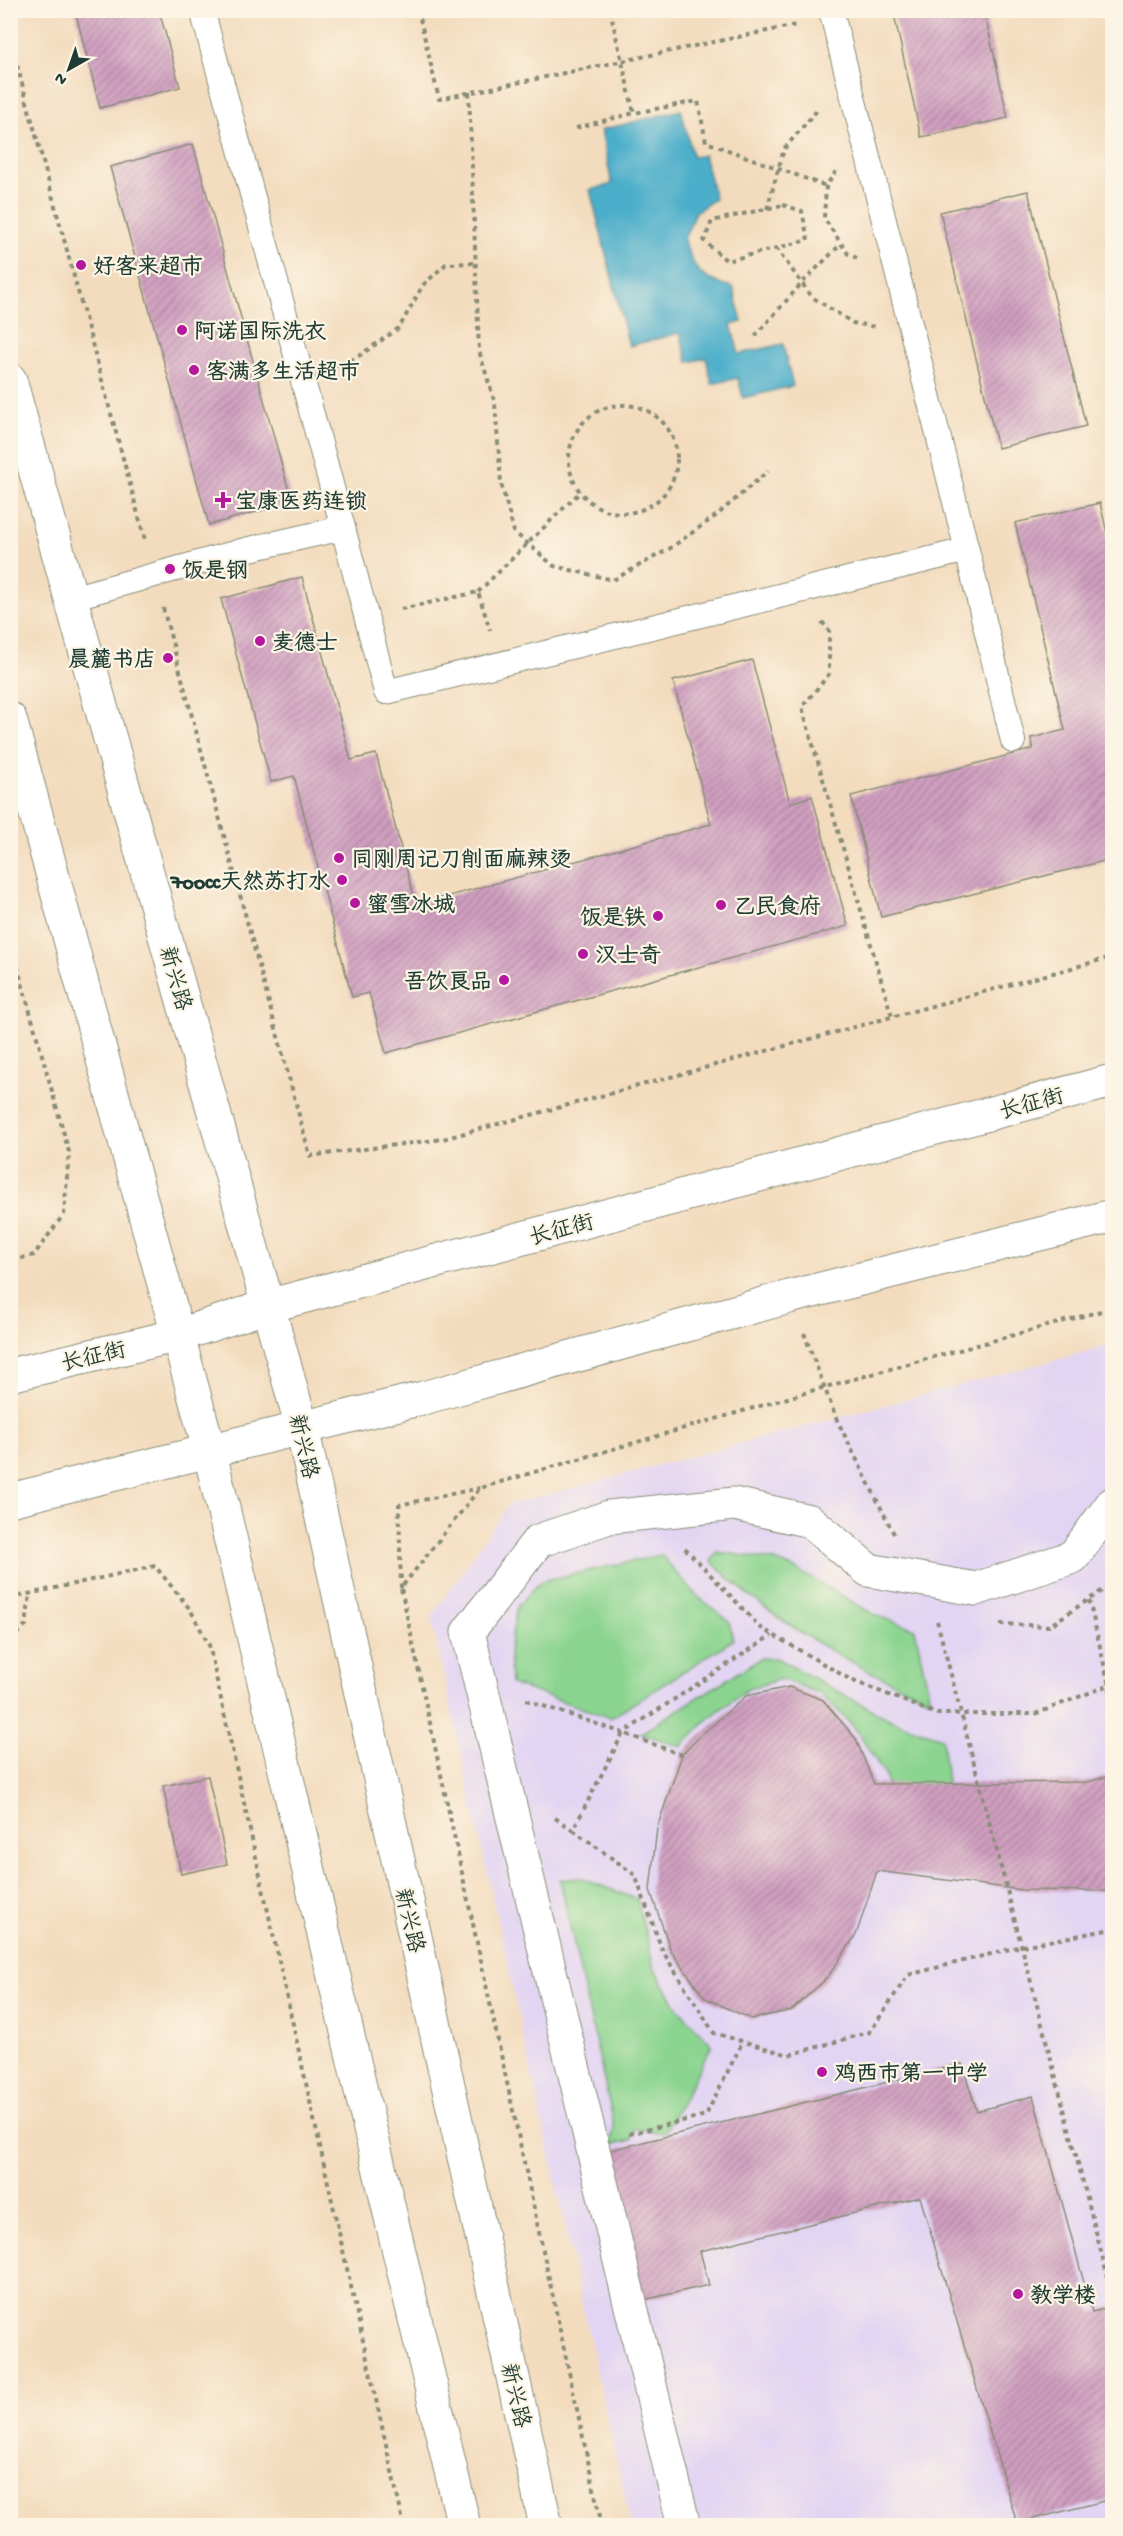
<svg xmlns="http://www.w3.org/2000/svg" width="1123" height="2536" font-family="'Gochi Hand','LXGW WenKai TC',sans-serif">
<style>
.built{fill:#e2d4f3}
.green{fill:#8bd490;stroke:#558862;stroke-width:1.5}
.water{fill:#4baeca;stroke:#35767f;stroke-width:1.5}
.building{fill:url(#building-hatch)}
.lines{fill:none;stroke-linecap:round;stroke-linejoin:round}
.lane-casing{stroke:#898c79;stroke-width:26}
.street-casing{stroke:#898c79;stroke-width:35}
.secondary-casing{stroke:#898c79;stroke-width:35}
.path{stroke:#898c79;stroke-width:4;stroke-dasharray:4.5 4.5;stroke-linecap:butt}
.lane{stroke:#fff;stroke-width:24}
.street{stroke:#fff;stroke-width:33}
.secondary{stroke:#fff;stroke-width:33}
.poi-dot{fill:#b5179e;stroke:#fcf5e5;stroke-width:2}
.labels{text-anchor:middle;stroke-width:4.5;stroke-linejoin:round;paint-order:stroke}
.poi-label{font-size:22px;font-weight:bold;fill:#1f3d34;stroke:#fcf5e5;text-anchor:start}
.street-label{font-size:22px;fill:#1f3d34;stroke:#fcf5e5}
</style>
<defs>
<pattern id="building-hatch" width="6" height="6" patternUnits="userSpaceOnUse" patternTransform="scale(1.5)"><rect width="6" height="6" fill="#d09fc0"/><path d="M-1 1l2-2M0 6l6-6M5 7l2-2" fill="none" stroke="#a8839d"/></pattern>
</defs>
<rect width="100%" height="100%" fill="#fcf5e5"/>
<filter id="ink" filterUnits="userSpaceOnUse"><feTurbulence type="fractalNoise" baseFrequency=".0167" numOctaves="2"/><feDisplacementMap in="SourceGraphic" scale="12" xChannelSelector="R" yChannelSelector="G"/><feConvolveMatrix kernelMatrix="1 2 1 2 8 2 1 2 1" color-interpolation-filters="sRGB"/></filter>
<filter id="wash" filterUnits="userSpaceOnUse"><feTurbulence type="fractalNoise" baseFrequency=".008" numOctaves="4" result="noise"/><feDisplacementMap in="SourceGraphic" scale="24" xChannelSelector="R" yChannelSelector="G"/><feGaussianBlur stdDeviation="1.35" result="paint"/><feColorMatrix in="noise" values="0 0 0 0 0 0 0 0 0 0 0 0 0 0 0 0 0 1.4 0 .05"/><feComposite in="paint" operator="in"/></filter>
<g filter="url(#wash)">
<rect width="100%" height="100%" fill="#f3dcbe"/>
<polygon class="built" points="1112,1345 1112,2525 631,2525 431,1618 508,1505"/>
<g class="green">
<path d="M 717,1552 L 773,1560 L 795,1569 L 875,1615 L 915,1629 L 930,1699 C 854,1667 770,1621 711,1561 Z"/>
<polygon points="661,1555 696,1595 729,1621 733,1640 611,1718 511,1684 509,1651 517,1607 541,1581"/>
<polygon points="761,1658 776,1658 891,1720 942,1738 948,1792 888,1791 886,1776 855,1728 821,1694 781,1679 748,1689 709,1718 681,1747 641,1733"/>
<polygon points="580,1878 637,1899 654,1968 677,2007 712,2045 665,2133 635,2129 631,2140 611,2145 614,2125 560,1880"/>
</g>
<path class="water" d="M 681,110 L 693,157 L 704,155 L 715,199 L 696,212 L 684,239 C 695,271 699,280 733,287 L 742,322 L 731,325 L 739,354 L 783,344 L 793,386 L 743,398 L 738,378 L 712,384 L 706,358 L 688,362 L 680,333 L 629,346 L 590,190 L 612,184 L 601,130 Z"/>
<g id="blocks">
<g class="building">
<polygon points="75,10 159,10 180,87 100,108"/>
<polygon points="893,10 984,10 1008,118 921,137"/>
<polygon points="193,144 292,502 209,525 110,167"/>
<polygon points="1028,191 1086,426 998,448 940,212"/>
<polygon points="1100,503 1112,554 1112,859 881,917 851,796 1033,749 1031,738 1065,730 1015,523"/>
<polygon points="302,577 351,760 376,754 416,905 711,824 673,681 752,660 790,803 812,796 848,926 386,1053 369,993 352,997 294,776 271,782 221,599"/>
<polygon points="789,1687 823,1700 856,1739 874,1784 1088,1782 1112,1775 1112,1891 1022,1890 877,1871 856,1935 827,1978 792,2010 751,2019 705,1998 671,1951 650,1890 657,1828 682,1755 702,1734 746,1696"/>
<polygon points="208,1776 227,1864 181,1874 163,1786"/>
<polygon points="962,2064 977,2111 1033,2096 1092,2312 1112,2307 1112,2499 1017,2523 920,2197 700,2251 709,2285 635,2302 594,2154"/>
</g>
</g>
</g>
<g filter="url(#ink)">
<use href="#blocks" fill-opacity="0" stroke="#898c79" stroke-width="1.5"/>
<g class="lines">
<g class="lane-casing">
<g id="lane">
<polyline points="202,10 343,528"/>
<polyline points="831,10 967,550 1013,741"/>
<polyline points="71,598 245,550 343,528 386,692 967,550"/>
</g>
</g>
<g class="street-casing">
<polyline id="street" points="684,2526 468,1632 538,1541 609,1517 734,1504 810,1521 868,1570 976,1589 1073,1557 1112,1504"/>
</g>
<g class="secondary-casing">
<g id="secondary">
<polyline points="10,380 302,1428 546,2526"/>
<polyline points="10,719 210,1453 464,2526"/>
<polyline points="10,1375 179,1335 268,1306 1112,1081"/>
<polyline points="10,1500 423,1398 789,1297 1112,1216"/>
</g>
</g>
<g class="path">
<polyline points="418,10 439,99 796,25 796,28"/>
<polyline points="610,10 634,113"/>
<polyline points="10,39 145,540"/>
<polyline points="469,92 479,351 495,403 501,483 514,532 554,566 613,580 669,549 717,515 768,471"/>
<polyline points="576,128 634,113 698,101 706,142 826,186"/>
<polyline points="836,171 826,186 824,218 848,254 857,258"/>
<polygon points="783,205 802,211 808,240 727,261 704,241 712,221"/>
<polyline points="767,209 784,149 819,108"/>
<polyline points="776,248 812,297 853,323 876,327"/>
<polyline points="755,336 802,283 841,244"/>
<polyline points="333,366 356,358 399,328 423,285 446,264 475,263"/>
<circle cx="623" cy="459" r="54"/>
<polyline points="478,592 579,493"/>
<polyline points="163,608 310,1156 443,1139 1112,957"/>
<polyline points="401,609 478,592 490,630"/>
<polyline points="822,622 829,630 829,674 802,707 892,1017"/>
<polyline points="10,940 69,1152 64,1214 34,1255 10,1261"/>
<polyline points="804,1333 836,1418 894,1534"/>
<polyline points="685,1548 761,1628 851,1680 937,1714 1035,1714 1112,1684"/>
<polyline points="401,1588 399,1505 480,1488"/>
<polyline points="10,1598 155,1566 190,1609 209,1645 404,2526"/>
<polyline points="1089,1600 1112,1698"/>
<polyline points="937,1621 1110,2286 1112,2286"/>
<polyline points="1000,1624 1049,1626 1112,1584"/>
<polyline points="10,1640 26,1625 30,1594"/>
<polyline points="526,1700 623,1733 772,1635"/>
<polyline points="555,1818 573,1830 623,1733 682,1755"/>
<polyline points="573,1830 635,1875 663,1952 714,2033 789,2055 870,2032 908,1975 1022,1946 1112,1929"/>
<polyline points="629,2134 706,2115 743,2041"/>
<polyline points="602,2526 401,1588 480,1488 825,1387 1112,1308"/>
</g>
<use href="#lane" class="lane"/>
<use href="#street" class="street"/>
<use href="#secondary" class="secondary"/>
</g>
</g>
<g class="poi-dot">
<circle cx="81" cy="265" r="6"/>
<circle cx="182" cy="330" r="6"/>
<circle cx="194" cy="370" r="6"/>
<path d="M220 491h6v6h6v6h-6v6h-6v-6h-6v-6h6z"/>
<circle cx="170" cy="569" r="6"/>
<circle cx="260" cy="641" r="6"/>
<circle cx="168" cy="658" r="6"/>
<circle cx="339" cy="858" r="6"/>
<circle cx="342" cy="880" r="6"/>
<circle cx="355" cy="903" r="6"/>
<circle cx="721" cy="905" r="6"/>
<circle cx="658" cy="916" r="6"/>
<circle cx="583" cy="954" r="6"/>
<circle cx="504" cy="980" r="6"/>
<circle cx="822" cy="2072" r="6"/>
<circle cx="1018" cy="2294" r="6"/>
</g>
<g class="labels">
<g class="poi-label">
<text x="93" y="273">好客来超市</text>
<text x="194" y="338">阿诺国际洗衣</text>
<text x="206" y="378">客满多生活超市</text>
<text x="235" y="508">宝康医药连锁</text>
<text x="182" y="577">饭是钢</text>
<text x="272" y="649">麦德士</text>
<text x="156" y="666" text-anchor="end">晨麓书店</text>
<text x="351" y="866">同刚周记刀削面麻辣烫</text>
<text x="330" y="888" text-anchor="end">7oocc天然苏打水</text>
<text x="367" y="911">蜜雪冰城</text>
<text x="733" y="913">乙民食府</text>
<text x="646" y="924" text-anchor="end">饭是铁</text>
<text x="595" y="962">汉士奇</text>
<text x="492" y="988" text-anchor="end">吾饮良品</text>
<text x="834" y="2080">鸡西市第一中学</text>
<text x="1030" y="2302">教学楼</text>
</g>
<g class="street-label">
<text transform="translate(177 978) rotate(74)" y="8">新兴路</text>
<text transform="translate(1031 1102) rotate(-15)" y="8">长征街</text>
<text transform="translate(561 1228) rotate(-15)" y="8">长征街</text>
<text transform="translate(93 1355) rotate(-13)" y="8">长征街</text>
<text transform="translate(305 1446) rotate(77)" y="8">新兴路</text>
<text transform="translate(411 1920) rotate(77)" y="8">新兴路</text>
<text transform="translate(517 2395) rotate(77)" y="8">新兴路</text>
</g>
</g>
<rect width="1123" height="2536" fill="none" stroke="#fcf5e5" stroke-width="36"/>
<g transform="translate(69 69) rotate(220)" stroke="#fcf5e5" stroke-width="4.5" paint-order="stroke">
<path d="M0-4.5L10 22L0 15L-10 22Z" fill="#1f3d34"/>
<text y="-9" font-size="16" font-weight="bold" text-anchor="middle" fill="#1f3d34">N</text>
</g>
</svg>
